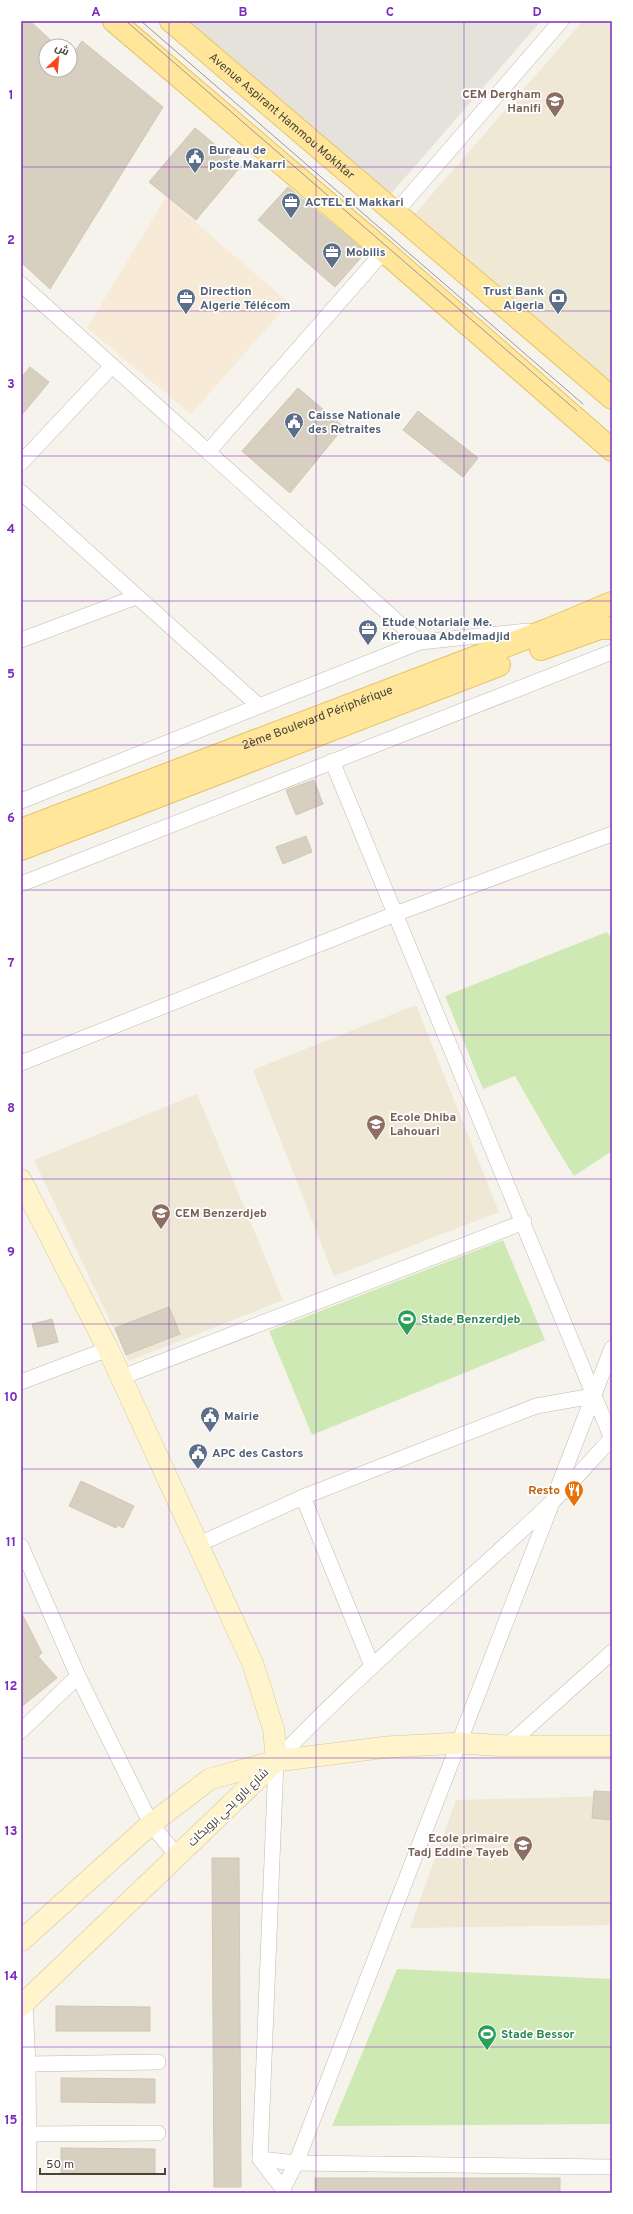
<svg xmlns="http://www.w3.org/2000/svg" width="633" height="2214" font-family="Overpass,Cairo,sans-serif">
<style>
.commercial{fill:#f7ead7}
.industrial{fill:#e5e2dc}
.education{fill:#eee8d5}
.green{fill:#cfe9b4}
.building{fill:#d7cfc0;stroke:#d2c7b3}
.lines{fill:none;stroke-linecap:round;stroke-linejoin:round}
.street-casing{stroke:#c1bbad;stroke-width:16}
.secondary-casing{stroke:#d5c89a;stroke-width:22}
.primary-casing{stroke:#e5c569;stroke-width:24}
.street{stroke:#fff;stroke-width:15}
.secondary{stroke:#fff4cc;stroke-width:21}
.primary{stroke:#ffe69b;stroke-width:22}
.tram{stroke:#999;stroke-width:1}
.grid{fill:none;stroke:#7b2cbf;stroke-width:1;stroke-opacity:0.55}
.labels{text-anchor:middle;stroke-width:3.5;stroke-linejoin:round;paint-order:stroke}
.education-label{font-size:12px;font-weight:bold;fill:#785e54;stroke:#fff;text-anchor:end}
.street-label{font-size:12px;fill:#4a4438;stroke:#fff}
.service-label{font-size:12px;font-weight:bold;fill:#4e5e75;stroke:#fff;text-anchor:start}
.leisure-label{font-size:12px;font-weight:bold;fill:#27864d;stroke:#fff;text-anchor:start}
.food-label{font-size:12px;font-weight:bold;fill:#c56008;stroke:#fff;text-anchor:end}
.neatline{fill:none;stroke:#7b2cbf;stroke-width:1.5}
.grid-label{font-size:13px;text-anchor:middle;font-weight:bold;fill:#7b2cbf}
</style>
<rect width="100%" height="100%" fill="#f5f3eb"/>
<polygon class="commercial" points="166,197 289,303 191,414 87,328"/>
<polygon class="industrial" points="189,21 541,21 389,196"/>
<g class="education">
<polygon points="583,21 612,21 612,390 413,216"/>
<polygon points="416,1005 499,1212 334,1276 253,1070"/>
<polygon points="197,1094 283,1300 129,1361 34,1160"/>
<polygon points="612,1796 612,1925 410,1928 456,1800"/>
</g>
<g class="green">
<polygon points="607,932 612,940 612,1151 574,1176 554,1144 515,1076 483,1089 445,996"/>
<polygon points="503,1240 545,1340 312,1435 269,1331"/>
<polygon points="397,1969 612,1979 612,2124 332,2126"/>
</g>
<g class="building">
<polygon points="21,21 30,21 57,46 46,46 46,70 70,70 70,58 82,41 163,107 50,289 21,262"/>
<polygon points="195,128 241,166 196,220 149,182"/>
<polygon points="288,187 366,252 335,287 258,220"/>
<polygon points="30,367 49,382 21,416 21,378"/>
<polygon points="298,388 344,427 290,493 242,451"/>
<polygon points="418,411 478,458 463,477 403,430"/>
<polygon points="314,780 323,804 296,815 286,790"/>
<polygon points="306,836 312,852 283,864 276,847"/>
<polygon points="169,1307 180,1334 126,1355 115,1328"/>
<polygon points="52,1319 58,1342 38,1347 32,1324"/>
<polygon points="81,1481 134,1506 123,1528 118,1525 116,1528 69,1506"/>
<polygon points="21,1612 42,1653 38,1656 57,1678 21,1707"/>
<polygon points="594,1791 612,1792 612,1820 592,1818"/>
<polygon points="212,1858 239,1858 241,2187 214,2187"/>
<polygon points="56,2006 150,2007 150,2031 56,2031"/>
<polygon points="61,2078 155,2079 155,2103 61,2102"/>
<polygon points="61,2148 155,2149 155,2173 61,2173"/>
<rect x="315" y="2178" width="245" height="15"/>
</g>
<g class="lines">
<g class="street-casing">
<g id="street">
<polyline points="395,213 561,21"/>
<polyline points="21,284 420,642"/>
<polyline points="208,452 384,251"/>
<polyline points="21,463 111,367"/>
<polyline points="21,492 259,706"/>
<polyline points="21,640 136,597"/>
<polyline points="332,761 612,1439"/>
<polyline points="21,801 420,642 527,631"/>
<polyline points="21,884 612,652"/>
<polyline points="21,1063 395,914 612,834"/>
<polyline points="122,1377 524,1222"/>
<polyline points="21,1382 108,1349"/>
<polyline points="303,1497 372,1666"/>
<polyline points="197,1545 303,1497 536,1406 593,1396"/>
<polyline points="21,1546 78,1676 151,1824 178,1857"/>
<polyline points="21,1731 78,1676"/>
<polyline points="507,1746 612,1652"/>
<polyline points="25,2003 28,2064 29,2193"/>
<polyline points="28,2064 158,2062"/>
<polyline points="22,2142 29,2134 158,2133"/>
<polyline points="260,2159 296,2163 612,2167"/>
<path d="M 283,2189 L 260,2159 L 276,1761 C 363,1669 460,1589 552,1502 C 573,1482 592,1459 612,1438"/>
<polyline points="284,2193 283,2189 296,2163 612,1348"/>
</g>
</g>
<g class="secondary-casing">
<g id="secondary">
<polyline points="21,1180 108,1349 253,1664 274,1731 276,1761"/>
<polyline points="21,1941 151,1824 210,1779 276,1761 387,1747 460,1743 507,1746 612,1746"/>
<polyline points="21,2006 274,1763"/>
</g>
</g>
<g class="primary-casing">
<g id="primary">
<polyline points="114,21 384,251 612,450"/>
<path id="s1" d="M 171,21 L 612,398"/>
<polyline points="541,649 600,628 612,628"/>
<path id="s2" d="M 21,830 L 550,629 L 612,603"/>
<polyline points="21,849 499,665"/>
</g>
</g>
<use href="#street" class="street"/>
<use href="#secondary" class="secondary"/>
<use href="#primary" class="primary"/>
<g class="tram">
<polyline points="126,21 577,411"/>
<polyline points="141,21 583,404"/>
</g>
</g>
<path class="grid" d="M 169,21 L 169,2193M 316,21 L 316,2193M 464,21 L 464,2193M 21,167 L 612,167M 21,311 L 612,311M 21,456 L 612,456M 21,601 L 612,601M 21,745 L 612,745M 21,890 L 612,890M 21,1035 L 612,1035M 21,1179 L 612,1179M 21,1324 L 612,1324M 21,1469 L 612,1469M 21,1613 L 612,1613M 21,1758 L 612,1758M 21,1903 L 612,1903M 21,2047 L 612,2047"/>
<defs>
<g id="school-pin" transform="scale(1)"><path d="M0 17L-7.5 6A9.5 9.5 0 1 1 7.5 6Z" fill="#8d6e63" stroke="#fff"/><path d="M0-5L7-2L0 1L-7-2ZM-4 1L0 2.5L4 1V4Q0 6-4 4Z" fill="#fff"/></g>
<g id="civic-pin" transform="scale(1)"><path d="M0 17L-7.5 6A9.5 9.5 0 1 1 7.5 6Z" fill="#5c6f8a" stroke="#fff"/><path d="M-.6-6.5H3V-4.5H.6V-3L4-1V1h2V6H-6V1h2V-1L-.6-3ZM-1.2 2.5V6h2.4V2.5Z" fill="#fff"/></g>
<g id="office-pin" transform="scale(1)"><path d="M0 17L-7.5 6A9.5 9.5 0 1 1 7.5 6Z" fill="#5c6f8a" stroke="#fff"/><path d="M-6-3h4V-5.5h4V-3h4V5H-6ZM-1-4.5V-3h2v-1.5ZM-6 0V1H6V0Z" fill="#fff"/></g>
<g id="bank-pin" transform="scale(1)"><path d="M0 17L-7.5 6A9.5 9.5 0 1 1 7.5 6Z" fill="#5c6f8a" stroke="#fff"/><path d="M-6-4H6V4H-6ZM0-2.3a2.3 2.3 0 1 0 0 4.6a2.3 2.3 0 1 0 0-4.6Z" fill="#fff"/></g>
<g id="stadium-pin" transform="scale(1)"><path d="M0 17L-7.5 6A9.5 9.5 0 1 1 7.5 6Z" fill="#2e9e5b" stroke="#fff"/><path d="M0-5a6.5 5 0 1 0 0 10a6.5 5 0 1 0 0-10ZM-3.5-1.8h7v3.6h-7Z" fill="#fff"/></g>
<g id="restaurant-pin" transform="scale(1)"><path d="M0 17L-7.5 6A9.5 9.5 0 1 1 7.5 6Z" fill="#e8710a" stroke="#fff"/><path d="M-5-6h1v4h1v-4h1v4h1v-4h1v5L-1.5 .5V6h-2V.5L-5-1ZM5-6V6H3V1.5H1.5Q1.5-4 5-6Z" fill="#fff"/></g>
</defs>
<g fill-rule="evenodd">
<use href="#school-pin" x="555" y="101"/>
<use href="#civic-pin" x="195" y="157"/>
<use href="#office-pin" x="291" y="202"/>
<use href="#office-pin" x="332" y="252"/>
<use href="#office-pin" x="186" y="298"/>
<use href="#bank-pin" x="558" y="298"/>
<use href="#civic-pin" x="294" y="422"/>
<use href="#office-pin" x="368" y="629"/>
<use href="#school-pin" x="376" y="1124"/>
<use href="#school-pin" x="161" y="1213"/>
<use href="#stadium-pin" x="407" y="1319"/>
<use href="#civic-pin" x="210" y="1416"/>
<use href="#civic-pin" x="198" y="1453"/>
<use href="#restaurant-pin" x="574" y="1490"/>
<use href="#school-pin" x="523" y="1845"/>
<use href="#stadium-pin" x="487" y="2034"/>
</g>
<g class="labels">
<g class="education-label">
<text x="541" y="98">CEM Dergham<tspan x="541" dy="14">Hanifi</tspan></text>
<text x="390" y="1121" text-anchor="start">Ecole Dhiba<tspan x="390" dy="14">Lahouari</tspan></text>
<text x="175" y="1217" text-anchor="start">CEM Benzerdjeb</text>
<text x="509" y="1842">Ecole primaire<tspan x="509" dy="14">Tadj Eddine Tayeb</tspan></text>
</g>
<g class="street-label">
<text dy="4" stroke="none"><textPath href="#s1" startOffset="146">Avenue Aspirant Hammou Mokhtar</textPath></text>
<text dy="4" stroke="none"><textPath href="#s2" startOffset="317">2ème Boulevard Périphérique</textPath></text>
<text transform="translate(228 1807) rotate(-44)" y="4">شارع بارو يحي برويكات</text>
</g>
<g class="service-label">
<text x="209" y="154">Bureau de<tspan x="209" dy="14">poste Makarri</tspan></text>
<text x="305" y="206">ACTEL El Makkari</text>
<text x="346" y="256">Mobilis</text>
<text x="200" y="295">Direction<tspan x="200" dy="14">Algerie Télécom</tspan></text>
<text x="544" y="295" text-anchor="end">Trust Bank<tspan x="544" dy="14">Algeria</tspan></text>
<text x="308" y="419">Caisse Nationale<tspan x="308" dy="14">des Retraites</tspan></text>
<text x="382" y="626">Etude Notariale Me.<tspan x="382" dy="14">Kherouaa Abdelmadjid</tspan></text>
<text x="224" y="1420">Mairie</text>
<text x="212" y="1457">APC des Castors</text>
</g>
<g class="leisure-label">
<text x="421" y="1323">Stade Benzerdjeb</text>
<text x="501" y="2038">Stade Bessor</text>
</g>
<g class="food-label">
<text x="560" y="1494">Resto</text>
</g>
</g>
<rect width="633" height="2214" fill="none" stroke="#ffffff" stroke-width="44"/>
<g transform="translate(58 58) rotate(26)"><circle r="19" fill="#ffffff" stroke="#b7b4af"/>
<path d="M0-3L7 15L0 10L-7 15Z" fill="#fb471c"/>
<text y="-6" font-size="11" font-weight="bold" text-anchor="middle" fill="#4a4438">ش</text>
</g>
<path d="M40 2168v6h125v-6" fill="none" stroke="#4a4438" stroke-width="2"/>
<text x="46" y="2168" font-size="12" fill="#4a4438" stroke="#ffffff" stroke-width="3" paint-order="stroke">50 m</text>
<rect x="22" y="22" width="589" height="2170" class="neatline"/>
<g class="grid-label">
<text x="96" y="16">A</text>
<text x="243" y="16">B</text>
<text x="390" y="16">C</text>
<text x="537" y="16">D</text>
<text x="11" y="99">1</text>
<text x="11" y="244">2</text>
<text x="11" y="388">3</text>
<text x="11" y="533">4</text>
<text x="11" y="678">5</text>
<text x="11" y="822">6</text>
<text x="11" y="967">7</text>
<text x="11" y="1112">8</text>
<text x="11" y="1256">9</text>
<text x="11" y="1401">10</text>
<text x="11" y="1546">11</text>
<text x="11" y="1690">12</text>
<text x="11" y="1835">13</text>
<text x="11" y="1980">14</text>
<text x="11" y="2124">15</text>
</g>
</svg>
